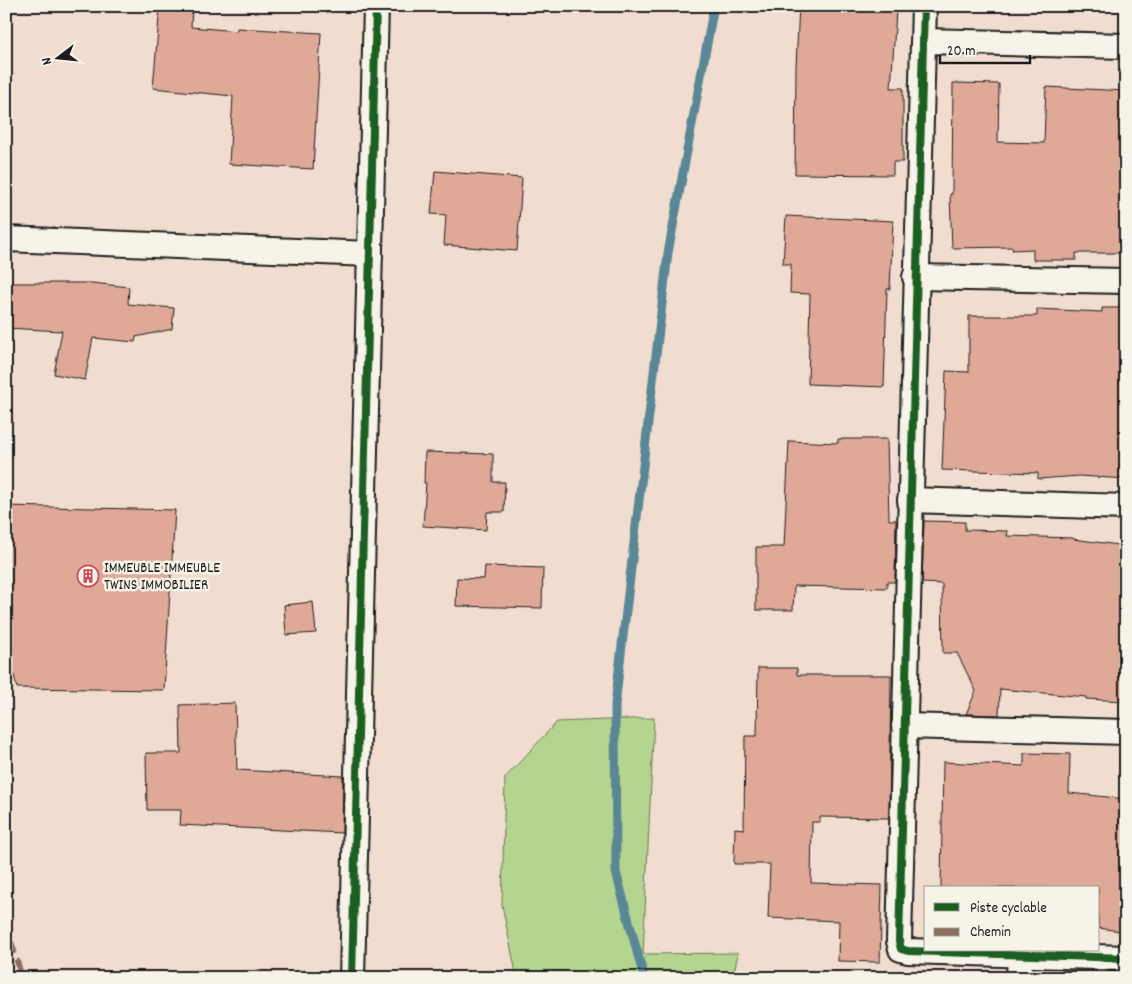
<svg xmlns="http://www.w3.org/2000/svg" width="1132" height="984" font-family="Dekko,sans-serif">
<style>
.green{fill:#b3d58f;stroke:#687856}
.lines{fill:none;stroke-linecap:round;stroke-linejoin:round}
.stream{stroke:#5a8795;stroke-width:9}
.building{fill:#e0a997;stroke:#1c1c1c}
.street-casing{stroke:#1c1c1c;stroke-width:28}
.street{stroke:#f7f3e8;stroke-width:24}
.quiet{stroke:#8d6e63;stroke-width:6;stroke-dasharray:12 6;stroke-linecap:butt}
.cycleway-casing{stroke:#f7f3e8;stroke-width:11}
.cycleway{stroke:#1b5e20;stroke-width:8}
.labels{text-anchor:middle;stroke-width:5;stroke-linejoin:round;paint-order:stroke}
.poi-label{font-size:15px;fill:#1c1c1c;stroke:#f7f3e8;text-anchor:start}
</style>
<rect width="100%" height="100%" fill="#f0ddd0"/>
<filter id="ink" filterUnits="userSpaceOnUse"><feTurbulence type="fractalNoise" baseFrequency=".02" numOctaves="2"/><feDisplacementMap in="SourceGraphic" scale="10" xChannelSelector="R" yChannelSelector="G"/><feConvolveMatrix kernelMatrix="1 2 1 2 8 2 1 2 1" color-interpolation-filters="sRGB"/></filter>
<g filter="url(#ink)">
<polygon class="green" points="654,718 643,954 738,953 733,978 517,978 502,905 505,778 557,722"/>
<g class="lines">
<polyline class="stream" points="644,978 616,872 615,705 668,253 714,6"/>
</g>
<g class="building">
<polygon points="160,6 192,6 191,27 237,31 237,28 321,33 313,169 229,164 233,96 153,88"/>
<polygon points="799,6 832,6 896,10 891,88 903,88 903,162 893,162 893,175 795,174 796,66"/>
<polygon points="953,83 999,84 998,142 1044,143 1046,87 1126,91 1126,253 1076,253 1076,260 1033,260 1033,249 1012,250 1013,247 952,248 950,194 952,194"/>
<polygon points="435,171 522,178 517,251 444,245 446,215 431,214"/>
<polygon points="786,216 893,221 890,289 887,289 884,387 808,384 810,294 790,293 791,264 783,264"/>
<polygon points="6,283 92,283 129,287 128,304 174,308 172,329 136,337 135,342 93,338 85,380 54,374 62,331 6,328"/>
<polygon points="1102,308 1126,308 1126,479 1079,476 1038,479 1038,473 942,470 946,371 969,372 969,316 1037,316 1037,309 1102,312"/>
<polygon points="838,439 887,439 889,520 896,520 895,582 887,582 887,588 794,586 793,610 756,610 756,547 784,547 789,441 838,443"/>
<polygon points="425,452 493,454 493,482 505,482 504,512 487,512 486,530 423,526 426,483 424,483"/>
<polygon points="6,506 175,510 164,690 17,688 6,642"/>
<polygon points="924,521 965,522 965,530 1008,531 1007,536 1073,538 1073,539 1126,546 1126,665 1124,701 1086,699 1086,697 1000,689 999,715 966,714 976,691 957,653 943,653 942,584 922,583"/>
<polygon points="485,566 543,568 542,608 456,606 457,578 484,579"/>
<polygon points="313,602 316,633 286,635 284,605"/>
<polygon points="758,668 797,668 797,675 891,675 889,818 820,817 820,822 812,822 811,883 882,885 880,962 838,961 839,921 768,918 770,864 734,864 735,828 744,829 745,736 757,736"/>
<polygon points="235,703 237,770 343,776 342,833 180,825 181,810 147,810 146,753 181,753 180,705"/>
<polygon points="1024,753 1070,754 1069,793 1126,799 1126,875 1120,931 1098,928 1098,888 941,888 943,762 1024,766"/>
</g>
<g class="lines">
<g class="street-casing">
<g id="street">
<polyline points="924,6 899,941 901,949 908,951 1126,958"/>
<polyline points="924,41 1126,46"/>
<polyline points="6,239 370,254"/>
<polyline points="915,277 1126,281"/>
<polyline points="910,500 1126,507"/>
<polyline points="904,726 1126,732"/>
<polyline points="352,978 376,6"/>
<polyline points="1019,978 1020,955"/>
</g>
</g>
<use href="#street" class="street"/>
<polyline class="quiet" points="6,925 22,978"/>
<g class="cycleway-casing">
<g id="cycleway">
<polyline points="924,6 899,941 901,949 908,951 1126,958"/>
<polyline points="352,978 376,6"/>
</g>
</g>
<use href="#cycleway" class="cycleway"/>
</g>
</g>
<defs>
<g id="building-ring" transform="scale(1.125)"><circle r="9.5" fill="#f7f3e8" stroke="#d1495b" stroke-width="1.5"/><path d="M-4-6H4V6H1V3H-1V6H-4ZM-2.5-4.3h1.7v1.8h-1.7ZM.8-4.3h1.7v1.8H.8ZM-2.5-1h1.7V.8h-1.7ZM.8-1h1.7V.8H.8Z" fill="#d1495b"/></g>
</defs>
<g fill-rule="evenodd">
<use href="#building-ring" x="88" y="576"/>
</g>
<g class="labels">
<g class="poi-label">
<text x="104" y="572">IMMEUBLE IMMEUBLE<tspan x="104" dy="17">TWINS IMMOBILIER</tspan></text>
</g>
</g>
<rect width="1132" height="984" fill="none" stroke="#f7f3e8" stroke-width="25"/>
<rect x="12" y="12" width="1107" height="959" fill="none" stroke="#1c1c1c" stroke-width="2" filter="url(#ink)"/>
<rect x="924" y="886" width="175" height="65" fill="#f7f3e8" stroke="#9f9d96"/>
<rect x="934" y="903" width="25" height="8" fill="#1b5e20" stroke="#9f9d96"/>
<text x="970" y="912" font-size="15" fill="#1c1c1c">Piste cyclable</text>
<rect x="934" y="928" width="25" height="8" fill="#8d6e63" stroke="#9f9d96"/>
<text x="970" y="936" font-size="15" fill="#1c1c1c">Chemin</text>
<g transform="translate(58 58) rotate(254)" stroke="#f7f3e8" stroke-width="4" paint-order="stroke">
<path d="M0-4L9 19L0 12L-9 19Z" fill="#1c1c1c"/>
<text y="-8" font-size="14" font-weight="bold" text-anchor="middle" fill="#1c1c1c">N</text>
</g>
<path d="M940 55v8h90v-8" fill="none" stroke="#1c1c1c" stroke-width="2.5"/>
<text x="947" y="55" font-size="15" fill="#1c1c1c" stroke="#f7f3e8" stroke-width="4" paint-order="stroke">20 m</text>
</svg>
